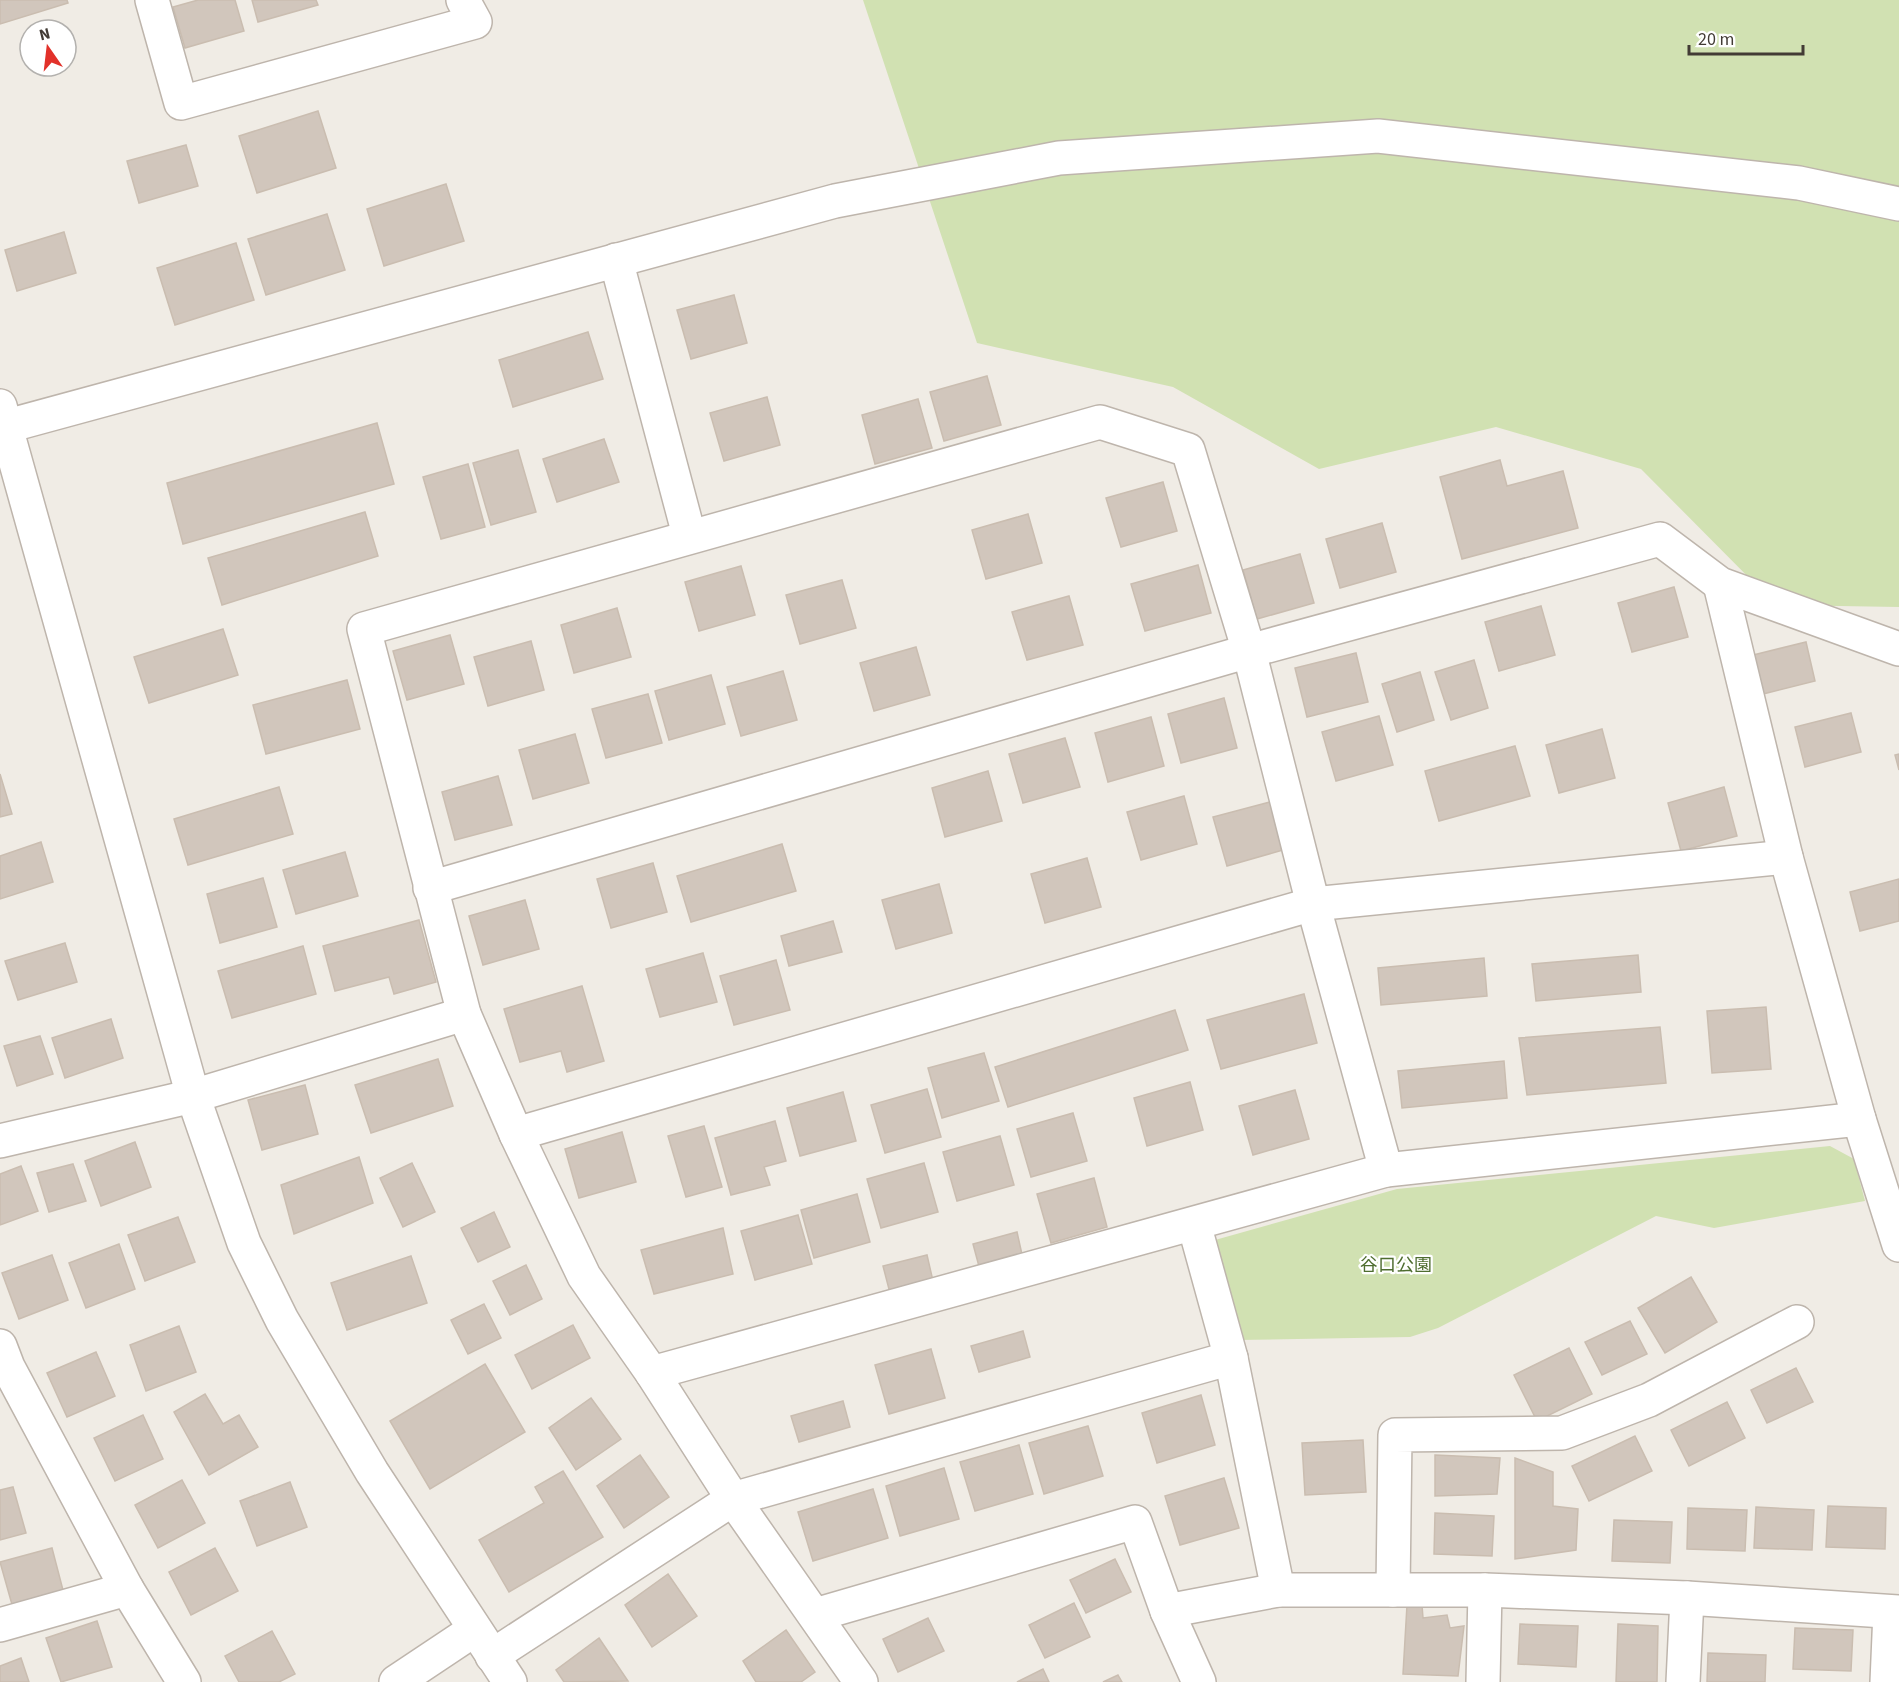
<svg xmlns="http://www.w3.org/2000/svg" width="1899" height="1682" font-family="'Source Sans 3','Noto Sans JP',sans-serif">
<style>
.green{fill:#d1e1b2}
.building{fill:#d1c6bc;stroke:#cabdb0;stroke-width:1.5}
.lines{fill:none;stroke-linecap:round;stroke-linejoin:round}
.minor-casing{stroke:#beb5ac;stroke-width:36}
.tertiary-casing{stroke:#beb5ac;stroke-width:36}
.minor{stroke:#fff;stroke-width:33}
.tertiary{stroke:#fff;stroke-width:33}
.labels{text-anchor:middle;stroke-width:4.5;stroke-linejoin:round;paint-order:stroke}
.park-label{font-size:18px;fill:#4e6d2f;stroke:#fff}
</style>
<rect width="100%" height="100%" fill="#f0ece5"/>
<g class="green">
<polygon points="863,0 1899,0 1899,607 1776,605 1641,469 1496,427 1319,469 1173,387 977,343"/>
<polygon points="1830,1146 1854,1159 1865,1201 1714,1228 1656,1216 1438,1328 1410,1337 1237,1340 1215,1240 1397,1189"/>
</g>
<g class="building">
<polygon points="0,0 67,0 68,3 0,24"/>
<polygon points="198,0 235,0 244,31 185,48 173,7"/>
<polygon points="252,0 316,0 318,5 258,22"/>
<polygon points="318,111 336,168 257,193 239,136"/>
<polygon points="186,145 198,186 139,203 127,161"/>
<polygon points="446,184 464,241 384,266 367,209"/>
<polygon points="327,214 345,270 266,295 248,239"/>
<polygon points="64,232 76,273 17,291 5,250"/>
<polygon points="236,243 254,300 175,325 157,268"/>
<polygon points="734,295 747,343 691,359 677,310"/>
<polygon points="588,332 603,379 513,407 499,360"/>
<polygon points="987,376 1001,425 944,441 930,392"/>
<polygon points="767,397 780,445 724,461 710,413"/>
<polygon points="918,399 932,448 875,464 862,415"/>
<polygon points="377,423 394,484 183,544 167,483"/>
<polygon points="604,439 619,482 557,502 543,459"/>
<polygon points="518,450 536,512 491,525 473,463"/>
<polygon points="1500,460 1507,486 1563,471 1578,528 1462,559 1440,477"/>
<polygon points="468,464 485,527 441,539 423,477"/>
<polygon points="1163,482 1177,531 1121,547 1106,498"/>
<polygon points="365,512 378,556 222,605 208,558"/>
<polygon points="1028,514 1042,563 986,579 972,530"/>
<polygon points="1382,523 1396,572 1340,588 1326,539"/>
<polygon points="1300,554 1314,603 1257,619 1243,570"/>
<polygon points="1198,565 1211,613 1145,631 1131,584"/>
<polygon points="741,566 755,615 699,631 685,582"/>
<polygon points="842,580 856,628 800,644 786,595"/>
<polygon points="1674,587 1688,637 1632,652 1618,603"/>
<polygon points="1069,596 1083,645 1027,660 1012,612"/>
<polygon points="1541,606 1555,655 1499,671 1485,622"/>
<polygon points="617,608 631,657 574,673 561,625"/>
<polygon points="223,629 238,675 149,703 134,657"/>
<polygon points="450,635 464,684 407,700 393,651"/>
<polygon points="531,641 544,690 488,706 474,657"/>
<polygon points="1806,642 1815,681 1759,695 1749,656"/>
<polygon points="916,647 930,695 874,711 860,663"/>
<polygon points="1356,653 1368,702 1307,717 1295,668"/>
<polygon points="1474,660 1488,708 1451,720 1435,672"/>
<polygon points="783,671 797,720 741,736 727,687"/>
<polygon points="1420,672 1434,720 1397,732 1382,684"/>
<polygon points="711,675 725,724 669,740 655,691"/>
<polygon points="347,680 360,729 266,754 253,705"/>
<polygon points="648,694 662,743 606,758 592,709"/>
<polygon points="1224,698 1237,748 1181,763 1168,714"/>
<polygon points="1851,713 1861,752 1805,767 1795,727"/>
<polygon points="1379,716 1393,765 1336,781 1322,732"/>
<polygon points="1151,717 1164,766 1108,782 1095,733"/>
<polygon points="1602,729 1615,778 1559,793 1546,745"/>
<polygon points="575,734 589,783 533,799 519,750"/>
<polygon points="1065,738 1080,787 1023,803 1009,754"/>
<polygon points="1515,746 1530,796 1439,821 1425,771"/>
<polygon points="1899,754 1899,770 1895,755"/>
<polygon points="988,771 1002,821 945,837 932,788"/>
<polygon points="0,774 12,814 0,817"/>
<polygon points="498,776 512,825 455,840 442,792"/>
<polygon points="279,787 293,834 188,865 174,819"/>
<polygon points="1724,787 1737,836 1681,851 1668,803"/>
<polygon points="1184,796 1197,844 1141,860 1127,812"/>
<polygon points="1270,802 1283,850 1227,866 1213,817"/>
<polygon points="41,842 53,882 0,899 0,856"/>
<polygon points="782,844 796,891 691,922 677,876"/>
<polygon points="345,852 358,896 296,914 283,870"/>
<polygon points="1087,858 1101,907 1045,923 1031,874"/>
<polygon points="653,863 667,912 611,928 597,879"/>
<polygon points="263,878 277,927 220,943 207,894"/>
<polygon points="1899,879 1899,921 1860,931 1850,892"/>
<polygon points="939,884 952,933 896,949 882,900"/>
<polygon points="525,900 539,949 483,965 469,916"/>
<polygon points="419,920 436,982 394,994 389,977 335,991 323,946"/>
<polygon points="833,921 842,952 789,966 781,936"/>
<polygon points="65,943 77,982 18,1000 5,961"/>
<polygon points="303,946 316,994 232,1018 218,971"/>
<polygon points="703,953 717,1002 660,1017 646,969"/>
<polygon points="1638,955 1641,992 1536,1001 1532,964"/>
<polygon points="1484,958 1487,996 1381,1005 1378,968"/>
<polygon points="776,960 790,1010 734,1025 720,976"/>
<polygon points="582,986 604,1061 567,1072 561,1051 520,1062 504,1009"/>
<polygon points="1304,994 1317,1043 1221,1069 1207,1020"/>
<polygon points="1766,1007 1771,1069 1712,1073 1707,1011"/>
<polygon points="1175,1010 1188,1050 1008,1107 995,1067"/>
<polygon points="111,1019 123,1058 65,1078 52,1038"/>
<polygon points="1660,1027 1666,1083 1527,1095 1519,1038"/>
<polygon points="40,1036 53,1074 17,1086 4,1046"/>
<polygon points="984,1053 999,1101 942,1118 928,1068"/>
<polygon points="438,1059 453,1106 371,1133 355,1085"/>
<polygon points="1504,1061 1507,1098 1402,1108 1398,1071"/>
<polygon points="1190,1082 1203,1130 1147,1146 1134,1098"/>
<polygon points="305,1085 318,1134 262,1150 248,1100"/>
<polygon points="927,1089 941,1137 885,1153 871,1105"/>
<polygon points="1295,1090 1309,1139 1253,1155 1239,1106"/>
<polygon points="843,1092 856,1141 800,1156 787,1108"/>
<polygon points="1073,1113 1087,1161 1031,1177 1017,1129"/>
<polygon points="775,1121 786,1161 764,1167 770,1185 731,1195 715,1138"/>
<polygon points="704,1126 722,1187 686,1197 668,1136"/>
<polygon points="622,1132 636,1182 579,1198 565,1149"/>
<polygon points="1000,1136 1014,1185 957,1201 943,1152"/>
<polygon points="135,1142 151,1187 101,1206 85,1161"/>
<polygon points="359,1157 373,1203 294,1234 281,1185"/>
<polygon points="412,1163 435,1212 403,1227 380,1178"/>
<polygon points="924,1163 938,1212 881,1228 867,1179"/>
<polygon points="73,1164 86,1201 49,1212 37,1173"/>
<polygon points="21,1166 38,1211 0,1225 0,1174"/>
<polygon points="1094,1178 1107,1227 1051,1243 1037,1194"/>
<polygon points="857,1194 870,1242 814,1258 801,1210"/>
<polygon points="494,1212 510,1247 478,1262 461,1228"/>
<polygon points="798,1215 812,1264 755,1280 741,1231"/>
<polygon points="178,1217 195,1262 145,1281 128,1235"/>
<polygon points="723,1228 733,1274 654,1294 641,1250"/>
<polygon points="1017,1232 1023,1259 980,1270 973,1244"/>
<polygon points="119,1244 135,1289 86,1308 69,1263"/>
<polygon points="52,1255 68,1300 19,1319 2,1273"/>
<polygon points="927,1255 933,1281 890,1293 883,1266"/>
<polygon points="411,1256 427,1303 347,1330 331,1283"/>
<polygon points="526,1265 542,1299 510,1315 493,1281"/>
<polygon points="1691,1277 1717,1322 1665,1353 1638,1308"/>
<polygon points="484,1304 501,1338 468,1354 451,1320"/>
<polygon points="1630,1321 1647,1354 1602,1375 1585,1342"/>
<polygon points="573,1325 590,1358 532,1389 515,1355"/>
<polygon points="179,1326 196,1372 146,1391 130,1345"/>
<polygon points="1023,1331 1030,1357 979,1372 971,1346"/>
<polygon points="1569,1348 1592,1394 1537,1421 1514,1375"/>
<polygon points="931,1349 945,1398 889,1414 875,1365"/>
<polygon points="96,1352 115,1396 67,1417 47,1373"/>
<polygon points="485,1364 525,1432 430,1489 390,1421"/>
<polygon points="1796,1368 1813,1402 1767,1423 1751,1390"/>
<polygon points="205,1394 223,1424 239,1415 258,1447 209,1475 174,1412"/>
<polygon points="1201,1395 1215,1445 1157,1463 1142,1413"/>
<polygon points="591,1398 621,1439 576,1470 549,1428"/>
<polygon points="843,1401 850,1427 799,1442 791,1416"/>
<polygon points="1727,1402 1745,1438 1689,1466 1671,1430"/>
<polygon points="143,1415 163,1459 115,1481 94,1438"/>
<polygon points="1088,1426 1103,1476 1044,1494 1029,1443"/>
<polygon points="1635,1436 1652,1471 1589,1501 1572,1466"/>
<polygon points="1363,1440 1366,1492 1305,1495 1302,1443"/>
<polygon points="1019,1445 1033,1494 975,1511 960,1462"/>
<polygon points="640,1455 669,1497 624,1528 597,1486"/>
<polygon points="1435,1455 1500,1458 1497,1494 1435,1496"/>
<polygon points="1515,1458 1553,1472 1553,1506 1578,1509 1576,1550 1515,1559"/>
<polygon points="944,1468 959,1519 900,1536 886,1486"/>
<polygon points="563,1471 603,1537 509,1592 479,1540 544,1503 535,1487"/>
<polygon points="1224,1478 1239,1528 1180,1545 1165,1496"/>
<polygon points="182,1480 205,1523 158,1548 135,1505"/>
<polygon points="290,1482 307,1527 257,1546 240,1501"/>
<polygon points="13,1487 26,1533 0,1540 0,1490"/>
<polygon points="873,1489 888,1538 813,1561 798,1512"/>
<polygon points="1828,1506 1886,1508 1885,1549 1826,1547"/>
<polygon points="1756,1507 1814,1510 1812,1550 1754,1548"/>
<polygon points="1688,1508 1747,1510 1745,1551 1687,1549"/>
<polygon points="1435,1513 1494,1516 1492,1556 1434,1554"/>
<polygon points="1614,1520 1672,1522 1670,1563 1612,1561"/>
<polygon points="52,1548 64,1594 13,1608 0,1562"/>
<polygon points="215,1548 238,1591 191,1615 169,1572"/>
<polygon points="1115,1559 1131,1592 1086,1613 1070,1580"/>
<polygon points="668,1574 697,1616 652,1647 625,1605"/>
<polygon points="1074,1603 1090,1637 1045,1658 1029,1625"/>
<polygon points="1407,1605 1422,1605 1423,1618 1447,1615 1450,1628 1464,1626 1458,1676 1403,1674"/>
<polygon points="928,1618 944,1651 898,1672 883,1639"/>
<polygon points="97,1621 112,1667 61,1682 46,1638"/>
<polygon points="1520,1624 1578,1626 1576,1667 1518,1664"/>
<polygon points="1618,1624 1658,1626 1657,1682 1616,1682"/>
<polygon points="1795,1628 1853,1630 1851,1671 1793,1669"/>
<polygon points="786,1630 815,1672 801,1682 756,1682 743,1661"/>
<polygon points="272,1631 295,1674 279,1682 239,1682 225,1656"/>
<polygon points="599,1638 628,1681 564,1682 556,1670"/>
<polygon points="1708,1653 1766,1655 1765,1682 1707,1682"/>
<polygon points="21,1658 29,1682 0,1682 0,1666"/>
<polygon points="1043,1669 1049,1682 1017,1682"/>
<polygon points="1118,1675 1122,1682 1103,1682"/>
</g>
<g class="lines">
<g class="minor-casing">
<g id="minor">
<polyline points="152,0 181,103 475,22 463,0"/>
<polyline points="616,260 689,535"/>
<polyline points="1720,584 1786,857 1859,1119 1899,1245"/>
<polyline points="430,888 1249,651 1660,539 1720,584 1899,649"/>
<polyline points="516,1134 1313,904 1786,857"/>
<polyline points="0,1141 193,1096 464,1014"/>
<polyline points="1194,1224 1231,1358 1278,1590"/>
<polyline points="0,1346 8,1367 127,1589 184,1682"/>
<polyline points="652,1373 1386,1170 1859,1119"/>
<polyline points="1393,1590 1395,1435 1562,1433 1649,1400 1797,1322"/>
<polyline points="1167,1611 1278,1590 1485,1590 1687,1598 1899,1612"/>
<polyline points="815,1615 1135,1522 1167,1611 1199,1682"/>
<polyline points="0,1625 127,1589"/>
<polyline points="492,1656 733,1499 1231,1358"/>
<polyline points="396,1682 474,1630"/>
<polyline points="861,1682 733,1499 652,1373 584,1276 516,1134 464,1014 364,629 1100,422 1188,450 1249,651 1313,904 1386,1170"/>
<polyline points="1483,1682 1485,1590"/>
<polyline points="1683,1682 1687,1598"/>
<polyline points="1887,1682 1890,1612"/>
</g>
</g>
<g class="tertiary-casing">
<g id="tertiary">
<polyline points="0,406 193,1096 244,1243 282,1320 372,1472 510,1682"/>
<polyline points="0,428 835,201 1059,158 1378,136 1799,183 1899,204"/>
</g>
</g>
<use href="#minor" class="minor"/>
<use href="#tertiary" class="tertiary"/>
</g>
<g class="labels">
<g class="park-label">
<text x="1396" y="1271">谷口公園</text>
</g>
</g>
<g transform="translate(48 48) rotate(346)"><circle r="28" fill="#ffffff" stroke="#b3b1ae" stroke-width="1.5"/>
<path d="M0-4.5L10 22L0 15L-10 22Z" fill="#e2312a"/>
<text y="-9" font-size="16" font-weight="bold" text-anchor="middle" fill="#423b35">N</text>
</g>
<path d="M1689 45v9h114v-9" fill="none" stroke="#423b35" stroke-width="3"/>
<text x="1698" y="45" font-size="18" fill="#423b35" stroke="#ffffff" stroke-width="4.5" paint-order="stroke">20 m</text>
</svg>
